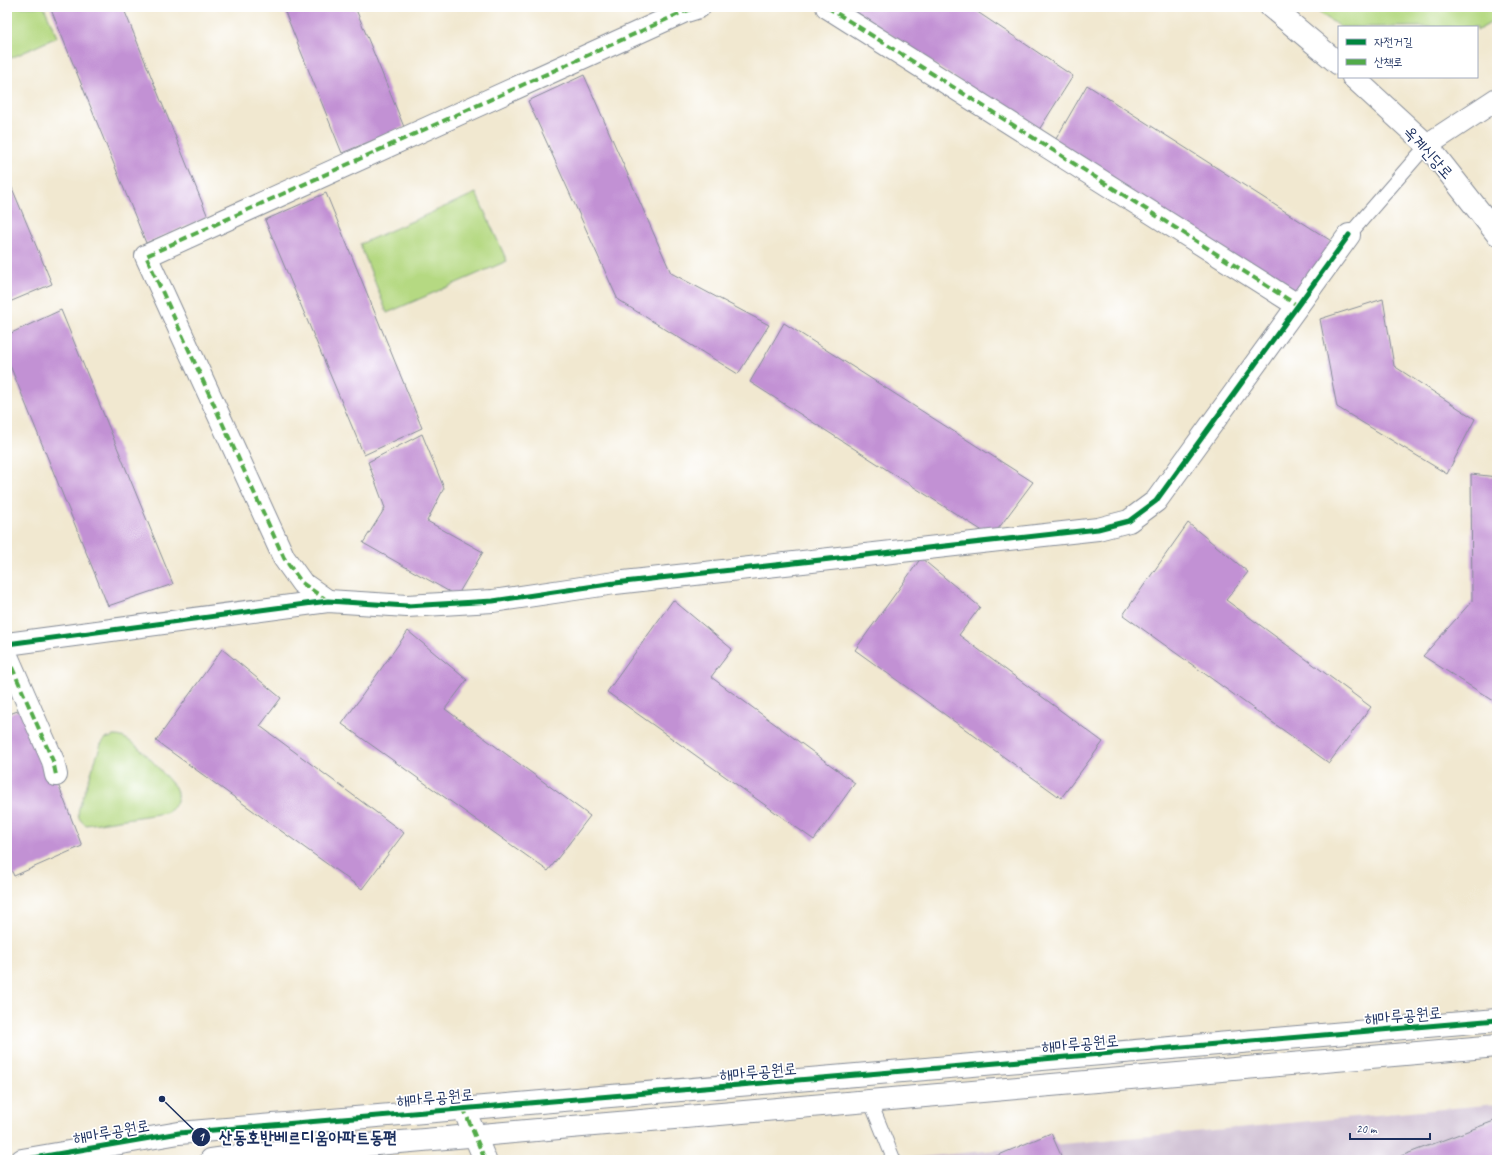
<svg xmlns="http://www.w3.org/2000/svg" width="1504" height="1167" font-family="Caveat,'Poor Story',sans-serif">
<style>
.industrial{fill:#cebed2}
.green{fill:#b5d982;stroke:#688470}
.building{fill:#c291d4}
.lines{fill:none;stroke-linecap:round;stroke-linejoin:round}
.service-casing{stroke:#868c97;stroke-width:15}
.minor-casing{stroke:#868c97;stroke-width:24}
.tertiary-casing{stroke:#868c97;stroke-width:24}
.service{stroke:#fff;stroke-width:13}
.minor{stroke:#fff;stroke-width:22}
.tertiary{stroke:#fff;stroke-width:22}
.quiet{stroke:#52ab49;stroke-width:4;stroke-dasharray:8 4;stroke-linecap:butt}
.cycleway-casing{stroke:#fff;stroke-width:8}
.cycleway{stroke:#00873e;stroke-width:5}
.labels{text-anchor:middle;stroke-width:3.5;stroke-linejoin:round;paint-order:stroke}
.street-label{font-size:16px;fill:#1b2f5e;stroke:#fff}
.leader{fill:none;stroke:#1b2f5e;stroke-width:1.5}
.callout-dot{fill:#1b2f5e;stroke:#fff;stroke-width:1.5}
.mark-label{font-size:12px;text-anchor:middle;font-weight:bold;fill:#fff}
.callout-label{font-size:17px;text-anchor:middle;font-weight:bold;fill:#1b2f5e;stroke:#fff;stroke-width:3.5;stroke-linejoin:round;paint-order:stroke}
</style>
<rect width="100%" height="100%" fill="#fff"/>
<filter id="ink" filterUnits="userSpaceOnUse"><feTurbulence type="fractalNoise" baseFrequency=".025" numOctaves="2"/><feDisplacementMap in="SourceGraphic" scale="8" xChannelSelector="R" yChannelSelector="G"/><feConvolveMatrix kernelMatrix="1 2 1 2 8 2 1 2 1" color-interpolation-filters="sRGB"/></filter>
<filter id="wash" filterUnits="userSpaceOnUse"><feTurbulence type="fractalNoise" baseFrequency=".012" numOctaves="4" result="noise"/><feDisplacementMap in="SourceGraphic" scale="16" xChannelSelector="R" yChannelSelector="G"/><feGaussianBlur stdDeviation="0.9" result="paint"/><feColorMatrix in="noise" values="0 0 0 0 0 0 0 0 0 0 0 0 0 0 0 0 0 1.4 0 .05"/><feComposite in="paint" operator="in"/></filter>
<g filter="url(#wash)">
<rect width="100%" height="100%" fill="#f1e8d0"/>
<polygon class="industrial" points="1497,1104 1497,1160 887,1160"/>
<g class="green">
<polygon points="7,7 44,7 57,37 7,60"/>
<polygon points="1311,7 1497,7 1497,19 1477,31 1477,27 1340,27"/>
<polygon points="476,193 507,261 387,313 360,244"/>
<path d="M 115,736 C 134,735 163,774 175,787 C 180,799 177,808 165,813 L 86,825 C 79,820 77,817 79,808 L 101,744 L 105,739 Z"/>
</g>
<g id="blocks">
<g class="building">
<polygon points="50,7 123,7 208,217 146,243"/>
<polygon points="283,7 355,7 404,127 342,153"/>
<polygon points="849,7 970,7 1073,76 1037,133"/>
<polygon points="584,75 671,273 769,325 738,374 618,300 528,101"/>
<polygon points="1087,85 1336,244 1295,300 1053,144"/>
<polygon points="7,176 52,284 7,303"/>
<polygon points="326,193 422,428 364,455 265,220"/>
<polygon points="1383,299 1394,366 1475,419 1447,474 1337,407 1320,319"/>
<polygon points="61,310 173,584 108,606 7,358 7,335"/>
<polygon points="784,323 1033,482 992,537 750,382"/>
<polygon points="422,434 444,488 427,521 483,552 457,596 363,543 385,508 368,462"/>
<polygon points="1471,474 1497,477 1497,644 1495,646 1497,647 1497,703 1423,656 1472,601"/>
<polygon points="1188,523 1248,572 1226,600 1371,707 1329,763 1123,615"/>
<polygon points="921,558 980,607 959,635 1103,742 1061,798 855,650"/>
<polygon points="673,600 732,649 711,677 855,783 814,840 607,692"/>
<polygon points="408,631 467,680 445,709 590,816 548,871 342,724"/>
<polygon points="222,649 281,698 260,726 404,833 362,889 156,741"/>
<polygon points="28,707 82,846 14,876 7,861 7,715"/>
<polygon points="1494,1121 1495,1125 1497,1125 1497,1160 1402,1160 1401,1156"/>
<polygon points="1051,1133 1063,1160 987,1160"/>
</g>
</g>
</g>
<g filter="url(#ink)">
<use href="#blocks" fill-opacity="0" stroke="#868c97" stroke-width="1"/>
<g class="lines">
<g class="service-casing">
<g id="service">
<polyline points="1349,235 1427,145"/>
<polyline points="870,1101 894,1160"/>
</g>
</g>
<g class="minor-casing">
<g id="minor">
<polyline points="827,7 1297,305"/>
<polyline points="328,601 302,583 284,558 146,256 683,12 699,7"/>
<polyline points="7,644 328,601 407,606 493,601 615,583 1098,529 1129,521 1156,501 1349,235"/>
<polyline points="7,656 53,761 56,775"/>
<polyline points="463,1107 485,1160"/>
</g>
</g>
<g class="tertiary-casing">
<g id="tertiary">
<polyline points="1271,7 1339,64"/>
<polyline points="1353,77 1427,145 1497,234"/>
<polyline points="1427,145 1497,99"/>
<polyline points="22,1160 179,1133 1497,1020"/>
<polyline points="211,1160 240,1156 1497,1046"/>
</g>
</g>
<use href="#service" class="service"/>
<use href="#minor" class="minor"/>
<use href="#tertiary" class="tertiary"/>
<g class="quiet">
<polyline points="827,7 1297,305"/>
<polyline points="328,601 302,583 284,558 146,256 683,12 699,7"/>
<polyline points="7,656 53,761 56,775"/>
<polyline points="463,1107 485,1160"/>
</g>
<g class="cycleway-casing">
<g id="cycleway">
<polyline points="7,644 328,601 407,606 493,601 615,583 1098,529 1129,521 1156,501 1349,235"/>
<polyline points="22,1160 179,1133 1497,1020"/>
</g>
</g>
<use href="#cycleway" class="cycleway"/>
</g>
</g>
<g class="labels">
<g class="street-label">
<text transform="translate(1429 152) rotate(48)" y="6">옥계신당로</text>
<text transform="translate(1403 1015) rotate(-5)" y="6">해마루공원로</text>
<text transform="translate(1080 1043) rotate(-5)" y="6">해마루공원로</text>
<text transform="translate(758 1071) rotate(-5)" y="6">해마루공원로</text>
<text transform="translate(435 1097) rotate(-5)" y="6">해마루공원로</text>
<text transform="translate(111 1131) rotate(-10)" y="6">해마루공원로</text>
</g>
</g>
<path class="leader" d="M162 1099L201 1137"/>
<g class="callout-dot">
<circle cx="162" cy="1099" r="4"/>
<circle cx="201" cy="1137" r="10"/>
</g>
<g class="mark-label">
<text x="201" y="1141">1</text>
</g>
<g class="callout-label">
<text x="308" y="1143">산동호반베르디움아파트동편</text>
</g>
<rect width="1504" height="1167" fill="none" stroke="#fff" stroke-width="24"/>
<rect x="1338" y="26" width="140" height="52" fill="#ffffff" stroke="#a4acbf"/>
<rect x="1346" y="39" width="20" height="6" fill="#00873e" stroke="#a4acbf"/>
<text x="1374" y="46" font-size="12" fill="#1b2f5e">자전거길</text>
<rect x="1346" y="59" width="20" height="6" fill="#52ab49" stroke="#a4acbf"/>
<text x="1374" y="66" font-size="12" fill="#1b2f5e">산책로</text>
<path d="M1350 1133v6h80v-6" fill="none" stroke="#1b2f5e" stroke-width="2"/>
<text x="1356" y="1133" font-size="12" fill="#1b2f5e" stroke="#ffffff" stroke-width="3" paint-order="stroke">20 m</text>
</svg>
